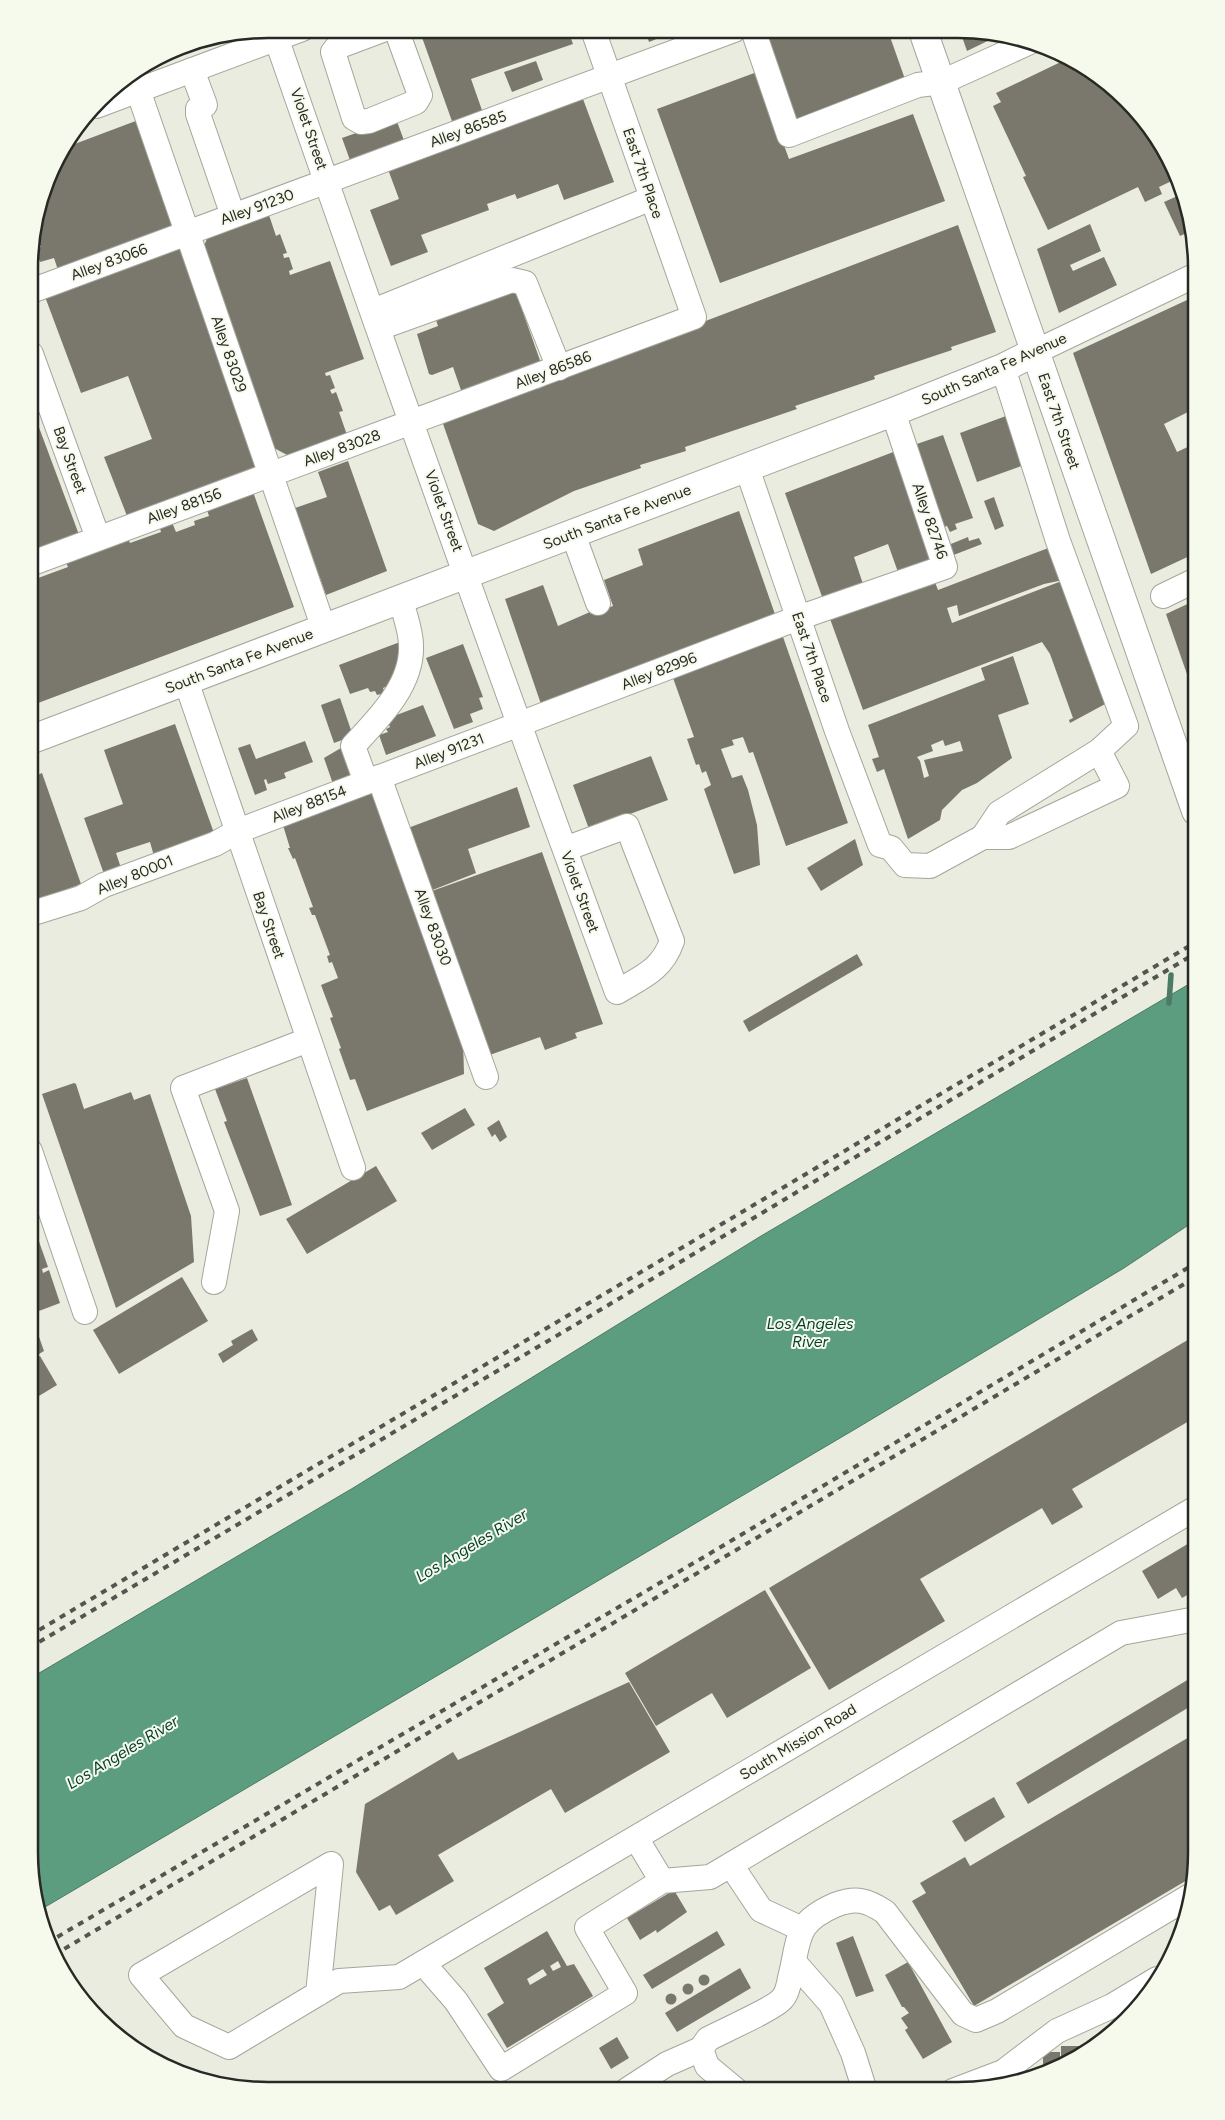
<svg xmlns="http://www.w3.org/2000/svg" width="1225" height="2120" font-family="Figtree,sans-serif">
<style>
.water{fill:#5c9d80;stroke:#4c7a64}
.lines{fill:none;stroke-linecap:round;stroke-linejoin:round}
.stream{stroke:#4c7a64;stroke-width:5.5}
.building{fill:#7a786c;fill-rule:evenodd}
.minor-casing{stroke:#a3a79a;stroke-width:26}
.major-casing{stroke:#a3a79a;stroke-width:30}
.minor{stroke:#fff;stroke-width:24}
.major{stroke:#fff;stroke-width:28}
.rail{stroke:#53554e;stroke-width:4;stroke-dasharray:6 6;stroke-linecap:butt}
.labels{text-anchor:middle;stroke-width:4;stroke-linejoin:round;paint-order:stroke}
.street-label{font-size:15px;fill:#282924;stroke:#f6faec}
.water-label{font-size:16px;font-style:italic;fill:#053f2b;stroke:#f6faec}
.rim{fill:none;stroke:#282924;stroke-width:2.5}
</style>
<rect width="100%" height="100%" fill="#e9ecdf"/>
<polygon class="water" points="1196,980 1196,1220 1124,1268 857,1428 40,1910 29,1852 29,1679 353,1488 761,1236"/>
<g class="lines">
<polyline class="stream" points="1169,1003 1171,975"/>
</g>
<g class="building">
<polygon points="419,29 568,30 573,44 471,79 483,113 453,124"/>
<polygon points="622,30 640,30 625,36"/>
<polygon points="645,30 679,30 649,42"/>
<polygon points="684,30 702,30 686,36"/>
<polygon points="765,30 888,31 906,82 798,123"/>
<polygon points="960,31 989,31 1002,34 967,51"/>
<polygon points="189,44 189,45 167,53 176,47"/>
<polygon points="1069,58 1103,78 1147,122 1178,178 1159,187 1162,194 1145,202 1138,187 1048,230 1023,177 1026,176 993,106 1001,102 996,93"/>
<polygon points="536,61 543,80 512,92 504,72"/>
<polygon points="757,72 789,159 913,114 945,201 720,283 657,109"/>
<polygon points="580,91 614,182 564,200 558,184 517,199 515,194 487,204 489,210 421,235 428,252 391,266 370,210 399,199 386,164"/>
<polygon points="141,119 179,228 59,273 54,258 40,262 35,249 41,247 33,228 54,162 64,148"/>
<polygon points="396,119 405,143 351,163 342,138"/>
<polygon points="1182,194 1189,232 1180,236 1164,202"/>
<polygon points="268,212 276,236 280,234 287,253 283,254 284,258 289,257 293,269 289,271 290,275 330,261 364,359 325,373 326,376 330,375 335,388 330,390 332,394 336,392 343,411 339,412 347,435 289,456 274,448 203,248 210,232"/>
<polygon points="1090,224 1101,251 1070,265 1073,271 1104,257 1117,285 1059,313 1037,249"/>
<polygon points="958,225 996,332 951,347 952,350 874,376 875,379 795,406 797,409 685,447 686,451 640,465 641,468 574,491 494,531 478,524 441,418 534,383 538,389 598,362"/>
<polygon points="182,241 263,470 129,521 104,457 152,439 128,376 81,393 44,294"/>
<polygon points="514,287 542,366 463,396 453,367 432,375 429,374 417,334 438,326 435,317"/>
<polygon points="1187,300 1196,320 1196,408 1164,424 1177,452 1196,443 1196,553 1151,574 1073,353"/>
<polygon points="31,406 81,540 30,559"/>
<polygon points="1006,416 1024,465 977,482 960,433"/>
<polygon points="943,435 973,518 955,524 957,529 950,532 947,526 940,528 911,446"/>
<polygon points="896,451 934,563 899,575 888,544 854,557 865,590 825,605 785,493"/>
<polygon points="348,461 387,571 326,595 295,508 327,497 318,472"/>
<polygon points="252,489 294,607 30,706 30,581 68,567 65,560 127,536 130,543 161,532 159,525 171,520 176,532 195,525 194,521 209,516 206,507"/>
<polygon points="994,497 1004,526 995,530 984,501"/>
<polygon points="739,511 777,620 542,707 505,599 543,585 558,626 590,612 591,614 613,606 604,580 643,565 638,549"/>
<polygon points="968,537 969,541 979,538 982,544 951,556 946,546"/>
<polygon points="1051,547 1063,580 1044,584 959,616 957,605 947,608 952,623 1059,582 1066,585 1107,703 1070,723 1069,720 1073,718 1050,654 1042,642 863,710 829,616 933,577 938,590"/>
<polygon points="1196,600 1196,700 1166,614"/>
<polygon points="782,634 848,823 786,846 753,752 749,753 743,737 732,740 734,745 721,749 732,778 742,775 748,790 757,825 760,865 734,874 704,789 711,785 706,771 702,773 699,764 696,765 687,739 694,737 672,675"/>
<polygon points="400,642 403,652 390,685 383,688 385,693 377,695 375,691 370,692 368,688 350,694 339,665"/>
<polygon points="463,644 483,697 479,698 483,709 470,714 473,722 454,729 426,658"/>
<path d="M 1013,656 L 1029,704 L 998,715 L 1012,758 L 977,783 L 962,790 L 942,810 L 940,820 L 908,839 L 884,769 L 877,772 L 872,759 L 879,757 L 868,725 L 985,680 L 981,668 ZM 943,740 L 945,746 L 960,741 L 963,751 L 924,760 L 929,776 L 924,778 L 920,761 L 917,757 L 933,751 L 931,745 Z"/>
<polygon points="340,698 353,736 334,743 321,705"/>
<polygon points="423,705 436,736 386,755 379,735 388,732 386,729 390,727 386,719"/>
<polygon points="175,724 214,833 154,856 150,842 116,853 121,868 104,874 84,818 123,804 104,750"/>
<polygon points="305,741 313,762 284,773 286,778 268,784 266,779 264,780 267,790 255,795 238,748 250,744 256,759"/>
<polygon points="346,745 357,776 333,784 324,758"/>
<polygon points="651,756 668,800 589,829 573,785"/>
<polygon points="42,773 81,884 30,903 30,778"/>
<polygon points="375,787 463,1040 464,1074 367,1111 355,1079 350,1080 339,1049 341,1048 330,1018 333,1017 321,985 338,978 332,962 329,963 327,956 330,955 315,915 312,915 309,908 313,907 295,858 293,859 288,848 290,848 282,822"/>
<polygon points="517,787 530,827 468,849 476,873 430,891 408,828"/>
<polygon points="855,839 863,865 821,891 807,868"/>
<polygon points="542,852 603,1024 575,1033 577,1038 545,1050 540,1037 487,1056 429,892"/>
<polygon points="857,954 863,965 749,1032 743,1021"/>
<polygon points="247,1078 292,1205 260,1216 224,1122 227,1121 215,1089"/>
<polygon points="74,1083 76,1084 84,1109 131,1092 134,1100 150,1094 191,1216 194,1262 116,1308 42,1094"/>
<polygon points="465,1108 475,1125 432,1150 421,1133"/>
<polygon points="499,1120 507,1137 500,1142 495,1134 492,1137 487,1128"/>
<polygon points="376,1166 397,1201 307,1254 286,1219"/>
<polygon points="30,1216 48,1267 42,1269 43,1273 49,1270 60,1303 31,1314 44,1351 29,1360"/>
<polygon points="182,1277 208,1321 119,1374 93,1330"/>
<polygon points="252,1329 258,1340 223,1363 218,1354 233,1345 231,1341"/>
<polygon points="1196,1335 1196,1417 1072,1489 1083,1507 1052,1525 1042,1508 920,1579 945,1621 829,1690 769,1588"/>
<polygon points="40,1356 57,1385 29,1402 29,1362"/>
<polygon points="1196,1539 1196,1590 1182,1598 1176,1588 1158,1599 1142,1571"/>
<polygon points="765,1590 811,1668 727,1718 712,1693 656,1726 625,1673"/>
<polygon points="1194,1676 1196,1703 1028,1804 1016,1783"/>
<polygon points="629,1682 670,1752 565,1813 551,1789 438,1855 454,1881 396,1915 390,1905 379,1911 356,1872 365,1804 453,1752 458,1760"/>
<polygon points="1196,1733 1194,1876 974,2006 912,1901 926,1893 920,1883 965,1857 970,1866"/>
<polygon points="994,1797 1005,1817 965,1842 952,1821"/>
<polygon points="674,1890 687,1912 657,1933 656,1930 640,1940 627,1918"/>
<path d="M 547,1931 L 567,1966 L 574,1964 L 593,1996 L 507,2048 L 487,2014 L 504,2003 L 484,1968 ZM 558,1961 L 561,1967 L 553,1971 L 550,1966 ZM 543,1969 L 547,1975 L 530,1985 L 527,1979 Z"/>
<polygon points="717,1931 725,1945 652,1989 643,1975"/>
<polygon points="853,1936 874,1991 856,1997 836,1943"/>
<polygon points="908,1962 952,2042 923,2059 905,2030 908,2028 901,2018 909,2013 904,2007 902,2007 885,1975"/>
<polygon points="740,1968 751,1988 677,2032 665,2013"/>
<circle cx="704" cy="1980" r="5.5"/>
<circle cx="688" cy="1989" r="5.5"/>
<circle cx="671" cy="1999" r="5.5"/>
<polygon points="617,2037 629,2058 611,2069 599,2048"/>
<polygon points="1061,2046 1096,2046 1061,2066"/>
<polygon points="1043,2052 1060,2052 1060,2067 1043,2074"/>
</g>
<g class="lines">
<g class="minor-casing">
<g id="minor">
<path d="M 273,29 C 385,351 499,672 617,992 C 642,977 662,970 672,941 L 627,826 L 565,849"/>
<polyline points="385,29 337,47 333,52 354,118 361,122 369,121 416,102 420,95 396,29"/>
<polyline points="753,30 789,135 918,85 942,82 1030,42"/>
<polyline points="192,70 205,105 198,109 198,114 229,204"/>
<polyline points="138,90 324,629"/>
<polyline points="96,106 302,29"/>
<polyline points="31,291 734,30"/>
<polyline points="373,311 652,198"/>
<polyline points="379,328 512,280 525,283 559,368"/>
<polyline points="1035,352 1196,275"/>
<polyline points="31,354 98,538"/>
<polyline points="747,468 837,731 880,845 891,848 905,865 930,866 983,837 1009,837 1117,786 1099,751"/>
<polyline points="573,534 598,603"/>
<polyline points="30,564 694,317 593,30"/>
<polyline points="1163,596 1196,580"/>
<polyline points="186,681 353,1168"/>
<polyline points="379,777 486,1077"/>
<path d="M 366,782 L 353,746 C 378,719 413,685 411,645 C 411,630 404,614 401,599"/>
<polyline points="983,837 999,813 1099,751 1126,726 1058,541 1003,368"/>
<polyline points="30,914 81,898 104,885 215,844 238,831 798,618 945,567 893,412"/>
<polyline points="30,1151 85,1312"/>
<polyline points="214,1282 227,1211 183,1088 308,1040"/>
<polyline points="636,1838 662,1881"/>
<polyline points="731,1865 761,1910 802,1929"/>
<polyline points="794,1962 831,2004 853,2053 865,2091"/>
<polyline points="423,1963 456,2001 501,2069 625,1993 587,1928 662,1881 710,1877 1121,1633 1196,1619"/>
<polyline points="318,1994 331,1864 141,1975 184,2026 229,2047 339,1981 399,1977 1196,1508"/>
<polyline points="627,2090 667,2064 701,2049"/>
<path d="M 737,2091 L 707,2066 L 701,2049 L 708,2039 C 721,2032 775,2008 782,1999 C 787,1994 789,1984 790,1978 C 800,1938 794,1923 835,1905 C 856,1897 867,1900 885,1912 L 963,2014 L 976,2020 L 997,2011 L 1190,1896"/>
<polyline points="953,2091 1003,2072 1057,2031 1112,2006 1157,1979"/>
</g>
</g>
<g class="major-casing">
<g id="major">
<polyline points="923,31 1196,811"/>
<polyline points="30,740 893,412 1003,368 1035,352"/>
</g>
</g>
<use href="#minor" class="minor"/>
<use href="#major" class="major"/>
<g class="rail">
<polyline points="29,1636 1196,942"/>
<polyline points="29,1648 580,1322 1196,953"/>
<polyline points="47,1943 709,1554 1196,1263"/>
<polyline points="54,1955 1196,1277"/>
</g>
</g>
<g class="labels">
<g class="street-label">
<text transform="translate(309 129) rotate(71)" y="5">Violet Street</text>
<text transform="translate(468 129) rotate(-20)" y="5">Alley 86585</text>
<text transform="translate(643 173) rotate(71)" y="5">East 7th Place</text>
<text transform="translate(257 207) rotate(-20)" y="5">Alley 91230</text>
<text transform="translate(109 262) rotate(-20)" y="5">Alley 83066</text>
<text transform="translate(229 354) rotate(71)" y="5">Alley 83029</text>
<text transform="translate(994 369) rotate(-24)" y="5">South Santa Fe Avenue</text>
<text transform="translate(553 370) rotate(-21)" y="5">Alley 86586</text>
<text transform="translate(1059 421) rotate(71)" y="5">East 7th Street</text>
<text transform="translate(342 448) rotate(-20)" y="5">Alley 83028</text>
<text transform="translate(70 460) rotate(70)" y="5">Bay Street</text>
<text transform="translate(184 506) rotate(-20)" y="5">Alley 88156</text>
<text transform="translate(444 511) rotate(70)" y="5">Violet Street</text>
<text transform="translate(617 517) rotate(-21)" y="5">South Santa Fe Avenue</text>
<text transform="translate(930 521) rotate(71)" y="5">Alley 82746</text>
<text transform="translate(812 657) rotate(71)" y="5">East 7th Place</text>
<text transform="translate(239 661) rotate(-21)" y="5">South Santa Fe Avenue</text>
<text transform="translate(659 671) rotate(-21)" y="5">Alley 82996</text>
<text transform="translate(449 751) rotate(-21)" y="5">Alley 91231</text>
<text transform="translate(309 804) rotate(-21)" y="5">Alley 88154</text>
<text transform="translate(135 875) rotate(-22)" y="5">Alley 80001</text>
<text transform="translate(580 892) rotate(70)" y="5">Violet Street</text>
<text transform="translate(269 925) rotate(71)" y="5">Bay Street</text>
<text transform="translate(433 927) rotate(70)" y="5">Alley 83030</text>
<text transform="translate(798 1742) rotate(-31)" y="5">South Mission Road</text>
</g>
<g class="water-label">
<text x="810" y="1329">Los Angeles<tspan x="810" dy="18">River</tspan></text>
<text transform="translate(471 1545) rotate(-31)" y="6">Los Angeles River</text>
<text transform="translate(122 1752) rotate(-31)" y="6">Los Angeles River</text>
</g>
</g>
<path d="M0 0H1225V2120H0ZM268 38H958A230 230 0 0 1 1188 268V1852A230 230 0 0 1 958 2082H268A230 230 0 0 1 38 1852V268A230 230 0 0 1 268 38Z" fill="#f6faec" fill-rule="evenodd"/>
<path class="rim" d="M268 38H958A230 230 0 0 1 1188 268V1852A230 230 0 0 1 958 2082H268A230 230 0 0 1 38 1852V268A230 230 0 0 1 268 38Z"/>
</svg>
